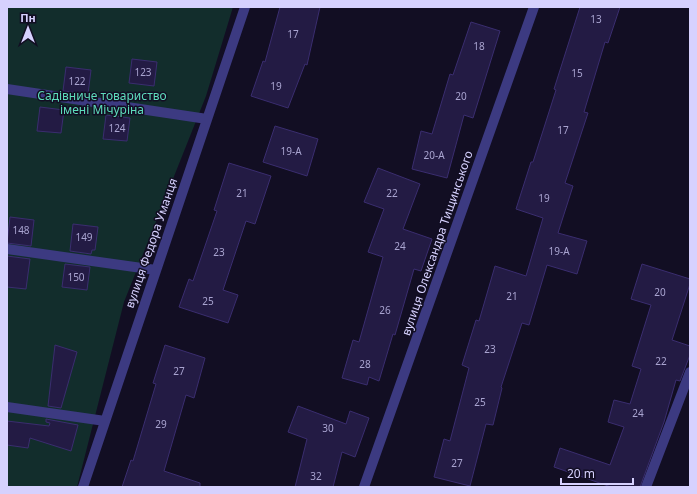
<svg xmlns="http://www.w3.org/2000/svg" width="697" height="494" viewBox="0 0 697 494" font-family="'Noto Sans',sans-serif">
	<rect width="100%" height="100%" fill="#120e23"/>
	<path fill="#122d2c" d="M 7,7 L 233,7 L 206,96 L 124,302 L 77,487 L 7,487 Z"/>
	<path fill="#231b44" stroke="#3a2d6f" d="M 280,7 L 320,7 L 307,65 L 305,64 L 288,108 L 251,96 L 263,61 L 265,62 Z
		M 580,7 L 620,7 L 608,43 L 605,42 L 584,112 L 588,113 L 565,183 L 573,186 L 558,233 L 587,241 L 577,274 L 547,265 L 529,325 L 522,323 L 501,387 L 502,388 L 493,425 L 486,424 L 470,486 L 434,477 L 444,439 L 450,441 L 469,368 L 462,365 L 476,320 L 479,321 L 495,266 L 526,276 L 543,218 L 516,209 L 531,162 L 533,162 L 556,90 L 554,89 Z
		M 471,22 L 500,31 L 473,118 L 464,115 L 447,178 L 412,169 L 421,131 L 432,134 L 450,74 L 453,75 Z
		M 132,59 L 157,62 L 154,86 L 129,83 Z
		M 66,67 L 91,70 L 88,94 L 63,91 Z
		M 40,107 L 64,110 L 61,133 L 37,131 Z
		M 106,115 L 130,118 L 127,141 L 103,139 Z
		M 275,126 L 318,139 L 307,176 L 263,162 Z
		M 229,163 L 271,176 L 255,224 L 246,221 L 223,290 L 238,295 L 228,323 L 179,307 L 189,279 L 193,281 L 217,211 L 214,210 Z
		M 378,168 L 420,184 L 403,229 L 432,239 L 421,271 L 414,269 L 395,335 L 393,334 L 379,381 L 369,377 L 367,385 L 342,378 L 353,340 L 359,342 L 383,257 L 368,252 L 384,209 L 364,202 Z
		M 10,217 L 34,220 L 31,246 L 7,243 Z
		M 73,224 L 98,227 L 95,250 L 92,250 L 91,254 L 70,251 Z
		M 7,256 L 30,259 L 26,289 L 7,287 Z
		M 65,264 L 90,267 L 87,290 L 62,287 Z
		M 642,264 L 690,279 L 690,284 L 672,340 L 690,346 L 690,355 L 680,381 L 676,380 L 664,422 L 640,487 L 611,487 L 554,467 L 560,448 L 610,465 L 624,427 L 608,422 L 614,400 L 630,404 L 641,369 L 632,366 L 651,305 L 631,299 Z
		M 55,345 L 77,352 L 61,408 L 48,406 Z
		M 165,345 L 205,358 L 194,398 L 186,395 L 164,471 L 200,483 L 200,487 L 122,487 L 131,460 L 133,461 L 156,384 L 153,383 Z
		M 298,406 L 346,424 L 350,411 L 369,418 L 355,457 L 342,452 L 333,487 L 295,487 L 307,439 L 288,432 Z
		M 46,419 L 78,425 L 71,451 L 30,438 L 28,448 L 7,445 L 7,421 L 49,426 L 50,423 L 46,422 Z"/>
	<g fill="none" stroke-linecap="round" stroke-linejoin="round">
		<path stroke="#3c3a81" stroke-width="10" d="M 7,89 L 207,119
			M 7,249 L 156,270
			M 7,407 L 105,421
			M 83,487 L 245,7
			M 364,487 L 534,7
			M 646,487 L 690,372"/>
	</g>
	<g text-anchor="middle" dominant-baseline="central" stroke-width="3" stroke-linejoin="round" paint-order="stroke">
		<g font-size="10" fill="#a9a4d0">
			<text x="596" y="19">13</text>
			<text x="293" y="34">17</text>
			<text x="479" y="46">18</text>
			<text x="143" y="72">123</text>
			<text x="577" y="73">15</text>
			<text x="77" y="81">122</text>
			<text x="276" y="86">19</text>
			<text x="461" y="96">20</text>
			<text x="117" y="128">124</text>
			<text x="563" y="130">17</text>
			<text x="291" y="151">19-А</text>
			<text x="434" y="155">20-А</text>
			<text x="242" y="193">21</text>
			<text x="392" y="193">22</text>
			<text x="544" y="198">19</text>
			<text x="21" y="230">148</text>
			<text x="84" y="237">149</text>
			<text x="400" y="246">24</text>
			<text x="559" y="251">19-А</text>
			<text x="219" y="252">23</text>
			<text x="76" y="277">150</text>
			<text x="660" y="292">20</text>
			<text x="512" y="296">21</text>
			<text x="208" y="301">25</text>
			<text x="385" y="310">26</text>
			<text x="490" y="349">23</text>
			<text x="661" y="361">22</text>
			<text x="365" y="364">28</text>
			<text x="179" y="371">27</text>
			<text x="480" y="402">25</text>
			<text x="638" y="413">24</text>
			<text x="161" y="424">29</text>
			<text x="328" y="428">30</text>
			<text x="457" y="463">27</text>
			<text x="316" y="476">32</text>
		</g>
		<g font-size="12" fill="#5eddbc" stroke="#120e23">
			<text x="102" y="95">Садівниче товариство<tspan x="102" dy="14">імені Мічуріна</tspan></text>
		</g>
		<g font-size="12" fill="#d6d1fe" stroke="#120e23">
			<text transform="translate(151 243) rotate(-71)">вулиця Федора Уманця</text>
			<text transform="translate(437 243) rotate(-71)">вулиця Олександра Тищинського</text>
		</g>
	</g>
	<rect width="697" height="494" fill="none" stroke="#d6d1fe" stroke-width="16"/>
	<g transform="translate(28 28)" stroke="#120e23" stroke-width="3" paint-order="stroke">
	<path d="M0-3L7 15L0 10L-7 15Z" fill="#d6d1fe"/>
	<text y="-6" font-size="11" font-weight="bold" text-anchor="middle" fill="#d6d1fe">Пн</text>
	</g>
	<path d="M561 478v6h72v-6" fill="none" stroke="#d6d1fe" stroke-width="2"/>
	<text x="567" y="478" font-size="12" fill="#d6d1fe" stroke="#120e23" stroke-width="3" paint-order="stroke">20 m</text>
</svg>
